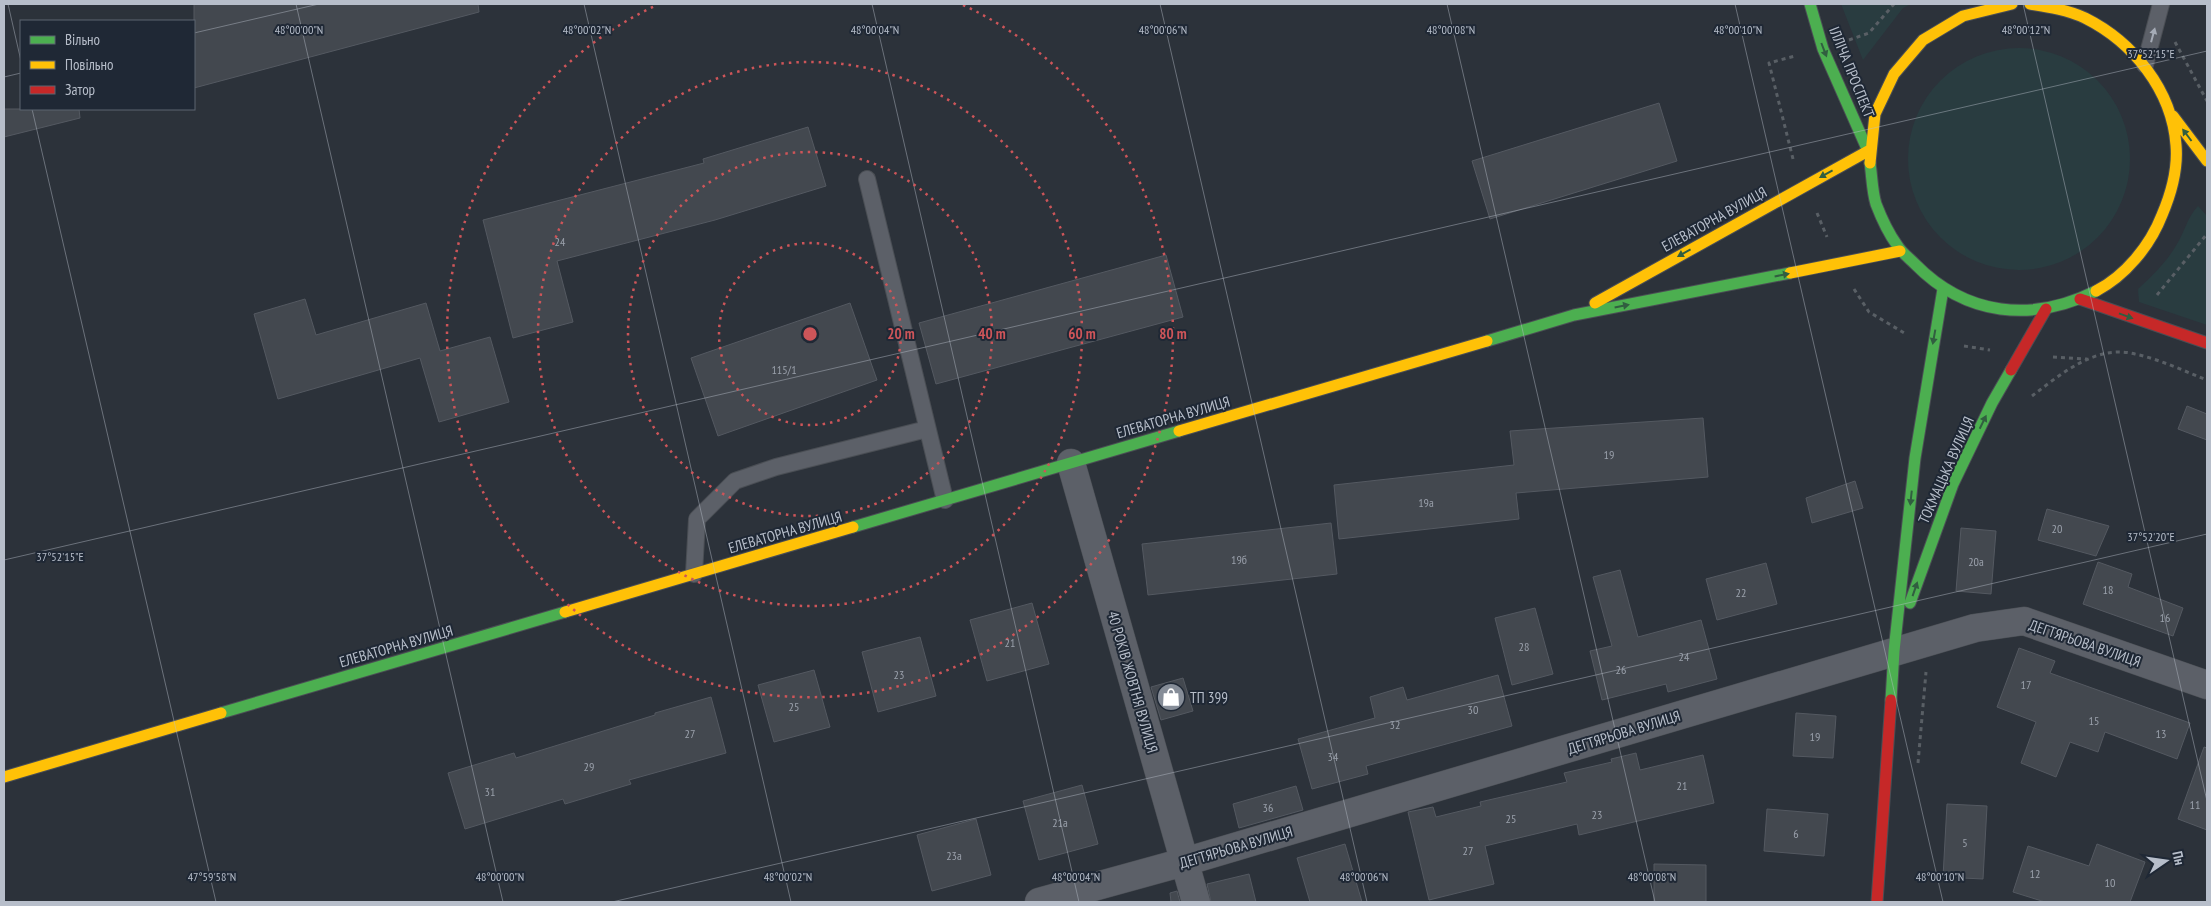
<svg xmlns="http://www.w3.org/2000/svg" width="2211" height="906" viewBox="0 0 2211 906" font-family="'PT Sans Narrow',sans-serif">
	<rect width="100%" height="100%" fill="#2c323a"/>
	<path fill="#293c40" d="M 1841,4 L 1911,4 L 1903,8 L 1863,60 Z
		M1908 159a111 111 0 1 1 222 0a111 111 0 1 1-222 0Z
		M 2198,206 L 2207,216 L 2207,325 L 2139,302 L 2138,289 C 2153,275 2166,263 2177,244 C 2185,231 2187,218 2198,206 Z"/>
	<path fill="#43484f" stroke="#545961" d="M 194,4 L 478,4 L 479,12 L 194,88 Z
		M 1659,103 L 1677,161 L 1490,219 L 1472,161 Z
		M 4,109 L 79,109 L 80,118 L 4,137 Z
		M 808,127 L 826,186 L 715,220 L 557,261 L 573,322 L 513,338 L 483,220 L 704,163 L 703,159 Z
		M 1166,255 L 1183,317 L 936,384 L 919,323 Z
		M 305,299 L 316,335 L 426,303 L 440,351 L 490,337 L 509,402 L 439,422 L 420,358 L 278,399 L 254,314 Z
		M 850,303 L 877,380 L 718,436 L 691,358 Z
		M 2187,406 L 2207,414 L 2207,440 L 2178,429 Z
		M 1703,418 L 1708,477 L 1516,493 L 1519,519 L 1339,539 L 1334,485 L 1514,465 L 1510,431 Z
		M 1855,481 L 1863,508 L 1812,523 L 1806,498 Z
		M 2047,509 L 2109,526 L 2096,556 L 2038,540 Z
		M 1331,523 L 1337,574 L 1148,595 L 1142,544 Z
		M 1961,528 L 1996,531 L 1991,594 L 1956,591 Z
		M 2098,562 L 2132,574 L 2128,587 L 2183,608 L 2173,636 L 2083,604 Z
		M 1766,563 L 1777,604 L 1717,620 L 1706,579 Z
		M 1620,570 L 1638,637 L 1701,620 L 1717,679 L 1668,692 L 1666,684 L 1602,700 L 1590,651 L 1612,646 L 1593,577 Z
		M 1032,603 L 1049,664 L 987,681 L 970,620 Z
		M 1535,608 L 1553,674 L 1512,685 L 1495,618 Z
		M 920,637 L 936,696 L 878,712 L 862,652 Z
		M 2019,648 L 2055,661 L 2050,673 L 2190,723 L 2177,759 L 2105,732 L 2098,752 L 2070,742 L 2056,777 L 2021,763 L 2036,722 L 1997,707 Z
		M 814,670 L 830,727 L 774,742 L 758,685 Z
		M 1498,675 L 1512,726 L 1366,766 L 1368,774 L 1312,789 L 1298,739 L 1375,718 L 1370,697 L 1403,687 L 1407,700 Z
		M 1183,678 L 1193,711 L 1161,720 L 1151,687 Z
		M 711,697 L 726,753 L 629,780 L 631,784 L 565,804 L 563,799 L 465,829 L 448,773 L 514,753 L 516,758 L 655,715 L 655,713 Z
		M 1796,713 L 1836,716 L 1833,758 L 1793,756 Z
		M 2204,747 L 2207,748 L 2207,830 L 2178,819 Z
		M 1636,753 L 1640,770 L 1703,755 L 1714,803 L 1579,835 L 1577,824 L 1485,846 L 1494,884 L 1429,900 L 1408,812 L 1433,807 L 1436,817 L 1481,806 L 1480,802 L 1567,782 L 1564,773 L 1612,762 L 1611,759 Z
		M 1082,785 L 1098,844 L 1039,860 L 1023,801 Z
		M 1296,786 L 1303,810 L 1239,828 L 1233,804 Z
		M 1947,804 L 1987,806 L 1983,879 L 1943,877 Z
		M 1767,809 L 1828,814 L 1824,856 L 1764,851 Z
		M 976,819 L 991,875 L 932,891 L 917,835 Z
		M 1345,844 L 1362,902 L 1310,902 L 1297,858 Z
		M 2097,844 L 2145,862 L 2130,902 L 2045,902 L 2013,892 L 2028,846 L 2089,866 Z
		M 1654,864 L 1706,865 L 1706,902 L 1654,902 Z
		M 1249,874 L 1256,902 L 1211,902 L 1207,884 Z
		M 1177,891 L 1180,902 L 1171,902 L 1170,893 Z"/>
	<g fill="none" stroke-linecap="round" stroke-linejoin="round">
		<defs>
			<path id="lane" d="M 2145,65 L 2161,4
				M 867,179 L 945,500
				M 694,574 L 697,519 L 735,481 L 776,467 L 927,429"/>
			<path id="street" d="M 1071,463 L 1196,902
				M 1039,902 L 1184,862 L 1975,628 L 2024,621 L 2207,685"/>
			<path id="fast" d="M 1810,4 L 1823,49 L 1868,151
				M 1870,163 C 1872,176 1872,191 1876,204 C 1881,217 1889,234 1897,245 C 1901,252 1909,258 1915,264 C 1966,316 2032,323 2096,291
				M 1487,341 L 1574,315 L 1790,273
				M 853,527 L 1179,431
				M 1910,603 L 1953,484 L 1992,403 L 2011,370
				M 1891,700 L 1894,651 L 1915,458 L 1943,289
				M 221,713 L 565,612"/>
			<path id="slow" d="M 2030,4 C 2049,7 2068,10 2085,18 C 2133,42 2172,90 2176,145 C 2178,168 2171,194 2162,215 C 2150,246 2125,276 2096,291
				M 2173,116 L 2207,161
				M 1870,163 L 1875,114 L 1894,74 L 1923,40 L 1963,16 L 2012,4
				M 1790,273 L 1900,251
				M 1595,303 L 1868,151
				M 1179,431 L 1487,341
				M 565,612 L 853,527
				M 4,777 L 221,713"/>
			<path id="jam" d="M 2080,299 L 2207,343
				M 2011,370 L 2046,309
				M 1877,902 L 1891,700"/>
		</defs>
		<use href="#lane" stroke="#4a4e54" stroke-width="18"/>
		<use href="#street" stroke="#4a4e54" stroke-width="29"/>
		<use href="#fast" stroke="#4a4e54" stroke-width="13"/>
		<use href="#slow" stroke="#4a4e54" stroke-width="13"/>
		<use href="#jam" stroke="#4a4e54" stroke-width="13"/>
		<path stroke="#595f65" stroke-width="3" stroke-dasharray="4 4" stroke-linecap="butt" d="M 1849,40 L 1869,33 L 1894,4
			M 2175,42 L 2207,101
			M 1793,159 L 1769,63 L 1795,56
			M 1817,213 L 1827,237
			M 1854,289 L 1869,312 L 1906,334
			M 2157,295 L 2207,234
			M 1964,346 L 1990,350
			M 2053,357 L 2087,359
			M 2032,396 C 2061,374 2096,344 2135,354 C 2159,359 2184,371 2207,380
			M 1918,763 L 1926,672"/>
		<use href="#lane" stroke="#5c6068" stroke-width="16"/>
		<use href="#street" stroke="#5c6068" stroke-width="28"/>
		<use href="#fast" stroke="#4caf50" stroke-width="11"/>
		<use href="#slow" stroke="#ffc107" stroke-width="11"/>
		<use href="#jam" stroke="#c62828" stroke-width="11"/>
	</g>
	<defs><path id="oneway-solid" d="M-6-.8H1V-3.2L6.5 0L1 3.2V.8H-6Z" transform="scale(1.25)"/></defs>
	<use fill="#a5abb6" href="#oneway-solid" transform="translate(2153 35) rotate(-75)"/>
	<g fill="#315e40">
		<use href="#oneway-solid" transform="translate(1824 50) rotate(69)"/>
		<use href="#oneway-solid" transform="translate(2187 135) rotate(-127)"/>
		<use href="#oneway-solid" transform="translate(1826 174) rotate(151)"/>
		<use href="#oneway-solid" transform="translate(1684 253) rotate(151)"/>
		<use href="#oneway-solid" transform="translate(1782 275) rotate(-11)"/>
		<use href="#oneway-solid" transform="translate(1622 306) rotate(-11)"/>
		<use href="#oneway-solid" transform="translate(2126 316) rotate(20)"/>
		<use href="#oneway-solid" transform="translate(1934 337) rotate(100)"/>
		<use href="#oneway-solid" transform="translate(1983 422) rotate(-64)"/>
		<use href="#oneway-solid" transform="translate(1911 498) rotate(96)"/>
		<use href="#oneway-solid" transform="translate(1915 589) rotate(-71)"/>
	</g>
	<path fill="none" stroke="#b7beca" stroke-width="1" stroke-opacity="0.45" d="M 8,4 L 21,61M 296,4 L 503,902M 584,4 L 791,902M 872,4 L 1079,902M 1160,4 L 1367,902M 1447,4 L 1655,902M 1735,4 L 1943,902M 2023,4 L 2207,801M 194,33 L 319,4M 4,77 L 21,73M 32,109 L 216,902M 4,560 L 2207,51M 612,902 L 2207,534"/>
	<g fill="none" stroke="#cd5559" stroke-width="2.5" stroke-dasharray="2.5 5">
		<circle cx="810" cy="334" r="91"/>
		<circle cx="810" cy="334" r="182"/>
		<circle cx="810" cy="334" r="272"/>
		<path d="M963 5A363 363 0 1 1 657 5"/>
	</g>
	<defs>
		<symbol id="shop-disc" viewBox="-11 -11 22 22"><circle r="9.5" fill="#868d98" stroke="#1f2835"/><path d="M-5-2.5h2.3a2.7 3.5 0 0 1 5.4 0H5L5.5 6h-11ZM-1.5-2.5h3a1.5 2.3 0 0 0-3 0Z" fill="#fff"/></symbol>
	</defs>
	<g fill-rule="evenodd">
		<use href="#shop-disc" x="1155" y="681" width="32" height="32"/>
	</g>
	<g text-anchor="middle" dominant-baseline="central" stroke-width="4" stroke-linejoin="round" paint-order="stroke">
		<g font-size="12" fill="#9aa0ab">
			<text x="560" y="241">24</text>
			<text x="784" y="369">115/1</text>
			<text x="1609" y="454">19</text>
			<text x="1426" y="502">19а</text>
			<text x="2057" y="528">20</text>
			<text x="1239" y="559">19б</text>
			<text x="1976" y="561">20а</text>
			<text x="2108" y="589">18</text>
			<text x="1741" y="592">22</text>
			<text x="2165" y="617">16</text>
			<text x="1010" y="642">21</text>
			<text x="1524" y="646">28</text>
			<text x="1684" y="656">24</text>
			<text x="1621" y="669">26</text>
			<text x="899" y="674">23</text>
			<text x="2026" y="684">17</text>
			<text x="794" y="706">25</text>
			<text x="1473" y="709">30</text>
			<text x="2094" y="720">15</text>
			<text x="1395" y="724">32</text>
			<text x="690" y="733">27</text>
			<text x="2161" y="733">13</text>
			<text x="1815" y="736">19</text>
			<text x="1333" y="756">34</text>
			<text x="589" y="766">29</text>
			<text x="1682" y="785">21</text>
			<text x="490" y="791">31</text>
			<text x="2195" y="804">11</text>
			<text x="1268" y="807">36</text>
			<text x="1597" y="814">23</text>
			<text x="1511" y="818">25</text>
			<text x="1060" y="822">21а</text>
			<text x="1796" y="833">6</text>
			<text x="1965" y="842">5</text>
			<text x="1468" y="850">27</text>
			<text x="954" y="855">23а</text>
			<text x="2035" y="873">12</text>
			<text x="2110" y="882">10</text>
		</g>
		<g font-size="15" fill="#b7beca" stroke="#1f2835">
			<text transform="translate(1852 72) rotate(68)">ІЛЛІЧА ПРОСПЕКТ</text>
			<text transform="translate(1714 219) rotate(-29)">ЕЛЕВАТОРНА ВУЛИЦЯ</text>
			<text transform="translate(1173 417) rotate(-16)">ЕЛЕВАТОРНА ВУЛИЦЯ</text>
			<text transform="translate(1946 470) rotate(-66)">ТОКМАЦЬКА ВУЛИЦЯ</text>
			<text transform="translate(785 532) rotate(-16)">ЕЛЕВАТОРНА ВУЛИЦЯ</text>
			<text transform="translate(2085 643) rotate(19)">ДЕГТЯРЬОВА ВУЛИЦЯ</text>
			<text transform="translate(396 646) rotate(-16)">ЕЛЕВАТОРНА ВУЛИЦЯ</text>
			<text transform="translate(1133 682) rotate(74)">40 РОКІВ ЖОВТНЯ ВУЛИЦЯ</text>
			<text transform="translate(1624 732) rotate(-17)">ДЕГТЯРЬОВА ВУЛИЦЯ</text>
			<text transform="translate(1236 847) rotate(-16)">ДЕГТЯРЬОВА ВУЛИЦЯ</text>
		</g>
		<g font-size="15" fill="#b7beca" stroke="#1f2835" text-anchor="start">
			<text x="1190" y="697">ТП 399</text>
		</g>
	</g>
	<g font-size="12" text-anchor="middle" fill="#b7beca" stroke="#1f2835" stroke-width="4" stroke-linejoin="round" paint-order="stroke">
		<text x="299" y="34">48°00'00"N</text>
		<text x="587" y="34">48°00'02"N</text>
		<text x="875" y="34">48°00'04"N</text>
		<text x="1163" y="34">48°00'06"N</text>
		<text x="1451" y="34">48°00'08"N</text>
		<text x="1738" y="34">48°00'10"N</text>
		<text x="2026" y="34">48°00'12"N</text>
		<text x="2151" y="58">37°52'15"E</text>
		<text x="2151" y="541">37°52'20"E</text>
		<text x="60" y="561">37°52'15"E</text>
		<text x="212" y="881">47°59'58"N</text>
		<text x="500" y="881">48°00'00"N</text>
		<text x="788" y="881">48°00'02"N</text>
		<text x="1076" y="881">48°00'04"N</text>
		<text x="1364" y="881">48°00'06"N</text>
		<text x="1652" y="881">48°00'08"N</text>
		<text x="1940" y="881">48°00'10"N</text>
	</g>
	<circle cx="810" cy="334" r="8" fill="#cd5559" stroke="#1f2835" stroke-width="2.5"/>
	<g font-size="15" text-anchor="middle" font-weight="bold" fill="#cd5559" stroke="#1f2835" stroke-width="4" stroke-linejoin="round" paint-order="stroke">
		<text x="901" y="339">20 m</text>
		<text x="992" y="339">40 m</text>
		<text x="1082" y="339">60 m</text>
		<text x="1173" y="339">80 m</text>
	</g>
	<rect width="2211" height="906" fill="none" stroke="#b7beca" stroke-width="10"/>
	<rect x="20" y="20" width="175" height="90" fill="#1f2835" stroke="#5c6471"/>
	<rect x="30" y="36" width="25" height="8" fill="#4caf50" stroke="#5c6471"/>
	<text x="65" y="45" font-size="15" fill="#b7beca">Вільно</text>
	<rect x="30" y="61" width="25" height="8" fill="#ffc107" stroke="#5c6471"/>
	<text x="65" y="70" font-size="15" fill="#b7beca">Повільно</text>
	<rect x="30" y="86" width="25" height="8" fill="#c62828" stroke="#5c6471"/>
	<text x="65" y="95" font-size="15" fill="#b7beca">Затор</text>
	<g transform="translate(2166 861) rotate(77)" stroke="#1f2835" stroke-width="4" paint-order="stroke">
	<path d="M0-4L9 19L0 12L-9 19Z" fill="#b7beca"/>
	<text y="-8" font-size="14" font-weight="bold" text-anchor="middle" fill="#b7beca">Пн</text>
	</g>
</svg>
